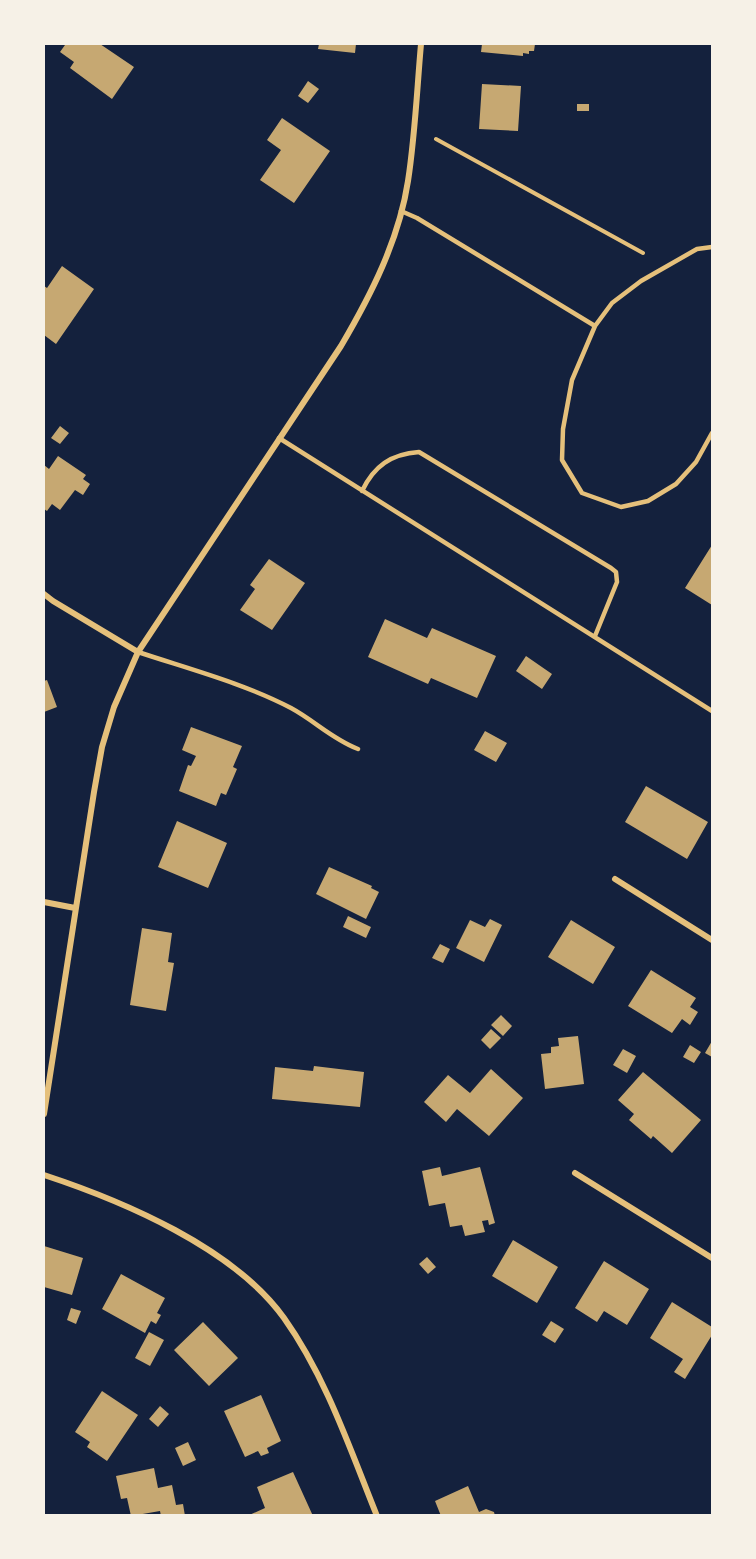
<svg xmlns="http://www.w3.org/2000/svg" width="756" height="1559" viewBox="0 0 756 1559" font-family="'PT Sans Narrow',sans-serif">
	<rect width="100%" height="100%" fill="#14213d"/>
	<path fill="#c6a872" d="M 63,44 L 100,44 L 134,67 L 112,99 L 70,68 L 74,62 L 60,52 L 65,45 Z
		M 319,44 L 356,44 L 355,53 L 318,49 Z
		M 482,44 L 535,44 L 534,51 L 529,51 L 529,54 L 523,53 L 523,56 L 481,52 Z
		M 308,81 L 319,89 L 308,103 L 298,96 Z
		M 482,84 L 521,86 L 518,131 L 479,129 Z
		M 577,104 L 589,104 L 589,111 L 577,111 Z
		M 282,118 L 330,151 L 294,203 L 260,180 L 281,150 L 267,140 Z
		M 62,266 L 94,289 L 56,344 L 44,335 L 44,286 L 47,288 Z
		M 60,426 L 69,433 L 60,444 L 51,438 Z
		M 58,456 L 86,475 L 83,479 L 90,484 L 83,495 L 75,490 L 60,510 L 52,504 L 47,511 L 44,509 L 44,465 L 49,469 Z
		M 712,545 L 712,605 L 685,588 Z
		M 269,559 L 305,583 L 272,630 L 240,610 L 255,589 L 250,585 Z
		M 385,619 L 427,638 L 432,628 L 496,656 L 477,698 L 431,678 L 428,684 L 368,657 Z
		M 526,656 L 552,674 L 542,689 L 516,671 Z
		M 47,680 L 57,707 L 44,712 L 44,681 Z
		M 191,727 L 242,746 L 233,767 L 237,769 L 226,795 L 221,793 L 216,806 L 179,791 L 188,765 L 191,766 L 196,756 L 182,750 Z
		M 485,731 L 507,743 L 496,762 L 474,750 Z
		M 646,786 L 708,822 L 687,859 L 625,822 Z
		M 177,821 L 227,843 L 208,888 L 158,867 Z
		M 329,867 L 372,886 L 371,888 L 379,892 L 366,919 L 316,894 Z
		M 348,916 L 371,927 L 366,938 L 343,927 Z
		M 490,919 L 502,925 L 484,962 L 456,948 L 470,920 L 485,927 Z
		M 571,920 L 615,947 L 593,984 L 548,957 Z
		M 142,928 L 172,933 L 168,962 L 174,963 L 166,1011 L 130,1005 Z
		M 440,944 L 450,949 L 443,963 L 432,958 Z
		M 651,970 L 696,998 L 690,1007 L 698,1012 L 690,1025 L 682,1019 L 672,1033 L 628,1006 Z
		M 501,1015 L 512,1026 L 503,1036 L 491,1025 Z
		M 491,1029 L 501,1038 L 490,1049 L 481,1040 Z
		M 578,1036 L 584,1084 L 545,1089 L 541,1054 L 551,1053 L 551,1047 L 559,1046 L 558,1038 Z
		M 712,1041 L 712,1057 L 705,1053 Z
		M 690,1045 L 701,1052 L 694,1063 L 683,1057 Z
		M 623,1049 L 636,1056 L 627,1073 L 613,1065 Z
		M 314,1066 L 364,1072 L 360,1107 L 272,1099 L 275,1067 L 313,1071 Z
		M 491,1069 L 523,1098 L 489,1136 L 457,1109 L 446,1122 L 424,1102 L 448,1075 L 470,1093 Z
		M 643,1072 L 701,1120 L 672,1153 L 653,1136 L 651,1139 L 629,1120 L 634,1114 L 618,1100 Z
		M 440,1167 L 442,1176 L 480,1167 L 495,1223 L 489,1225 L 488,1220 L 482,1221 L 485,1232 L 465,1236 L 462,1225 L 450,1227 L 445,1203 L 429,1206 L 422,1171 Z
		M 513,1240 L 558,1267 L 537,1303 L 492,1276 Z
		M 44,1246 L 83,1258 L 72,1295 L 44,1287 Z
		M 427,1257 L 436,1267 L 428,1274 L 419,1264 Z
		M 604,1261 L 649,1289 L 627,1325 L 604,1311 L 597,1322 L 575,1308 Z
		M 121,1274 L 165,1298 L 157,1313 L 161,1315 L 156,1324 L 151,1321 L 145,1333 L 102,1309 Z
		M 672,1302 L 712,1327 L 712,1335 L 685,1379 L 674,1372 L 683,1359 L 650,1338 Z
		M 71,1308 L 81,1311 L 76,1324 L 67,1320 Z
		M 551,1321 L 564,1329 L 555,1343 L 542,1335 Z
		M 203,1322 L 238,1358 L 209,1386 L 174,1350 Z
		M 149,1332 L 164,1340 L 150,1366 L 135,1358 Z
		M 102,1391 L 138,1415 L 107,1461 L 87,1447 L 90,1442 L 75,1432 Z
		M 261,1395 L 281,1441 L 267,1448 L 269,1453 L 261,1456 L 258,1451 L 245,1457 L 224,1411 Z
		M 160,1406 L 169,1414 L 158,1427 L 149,1419 Z
		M 188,1442 L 196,1460 L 183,1466 L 175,1448 Z
		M 154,1468 L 158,1488 L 172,1485 L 176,1505 L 183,1504 L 185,1516 L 161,1516 L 160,1511 L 131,1516 L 127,1498 L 121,1499 L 116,1476 Z
		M 293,1472 L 313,1516 L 247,1516 L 265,1508 L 257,1487 Z
		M 468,1486 L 479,1512 L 486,1509 L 494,1512 L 495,1516 L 441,1516 L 435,1501 Z"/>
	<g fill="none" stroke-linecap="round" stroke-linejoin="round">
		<path stroke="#e5c07b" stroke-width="4" d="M 436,139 L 643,253"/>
		<path stroke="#e5c07b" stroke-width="4.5" d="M 401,211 L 417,218 L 595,326
			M 712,247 L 697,249 L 641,281 L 612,303 L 595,326 L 572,380 L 563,429 L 562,460 L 582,493 L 621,507 L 648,501 L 676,484 L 696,462 L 712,433
			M 279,438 L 712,711
			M 362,491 C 374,466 391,454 419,452 L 611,568 L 616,572 L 617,582 L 595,636
			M 138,652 C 189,669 243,683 291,708 C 315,721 332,739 358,749"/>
		<path stroke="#e5c07b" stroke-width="6" d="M 44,594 L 53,601 L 138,652
			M 615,879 L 712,940
			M 44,902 L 75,908
			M 44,1114 L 94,792 L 102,747 L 114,707 L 138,652 L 341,346 C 371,295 399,240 408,181 C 415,136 417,89 421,44
			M 575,1173 L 712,1258
			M 44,1175 C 123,1201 234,1248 284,1318 C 326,1377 350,1449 377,1516"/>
	</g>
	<rect width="756" height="1559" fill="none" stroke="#f6f1e7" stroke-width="90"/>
</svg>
